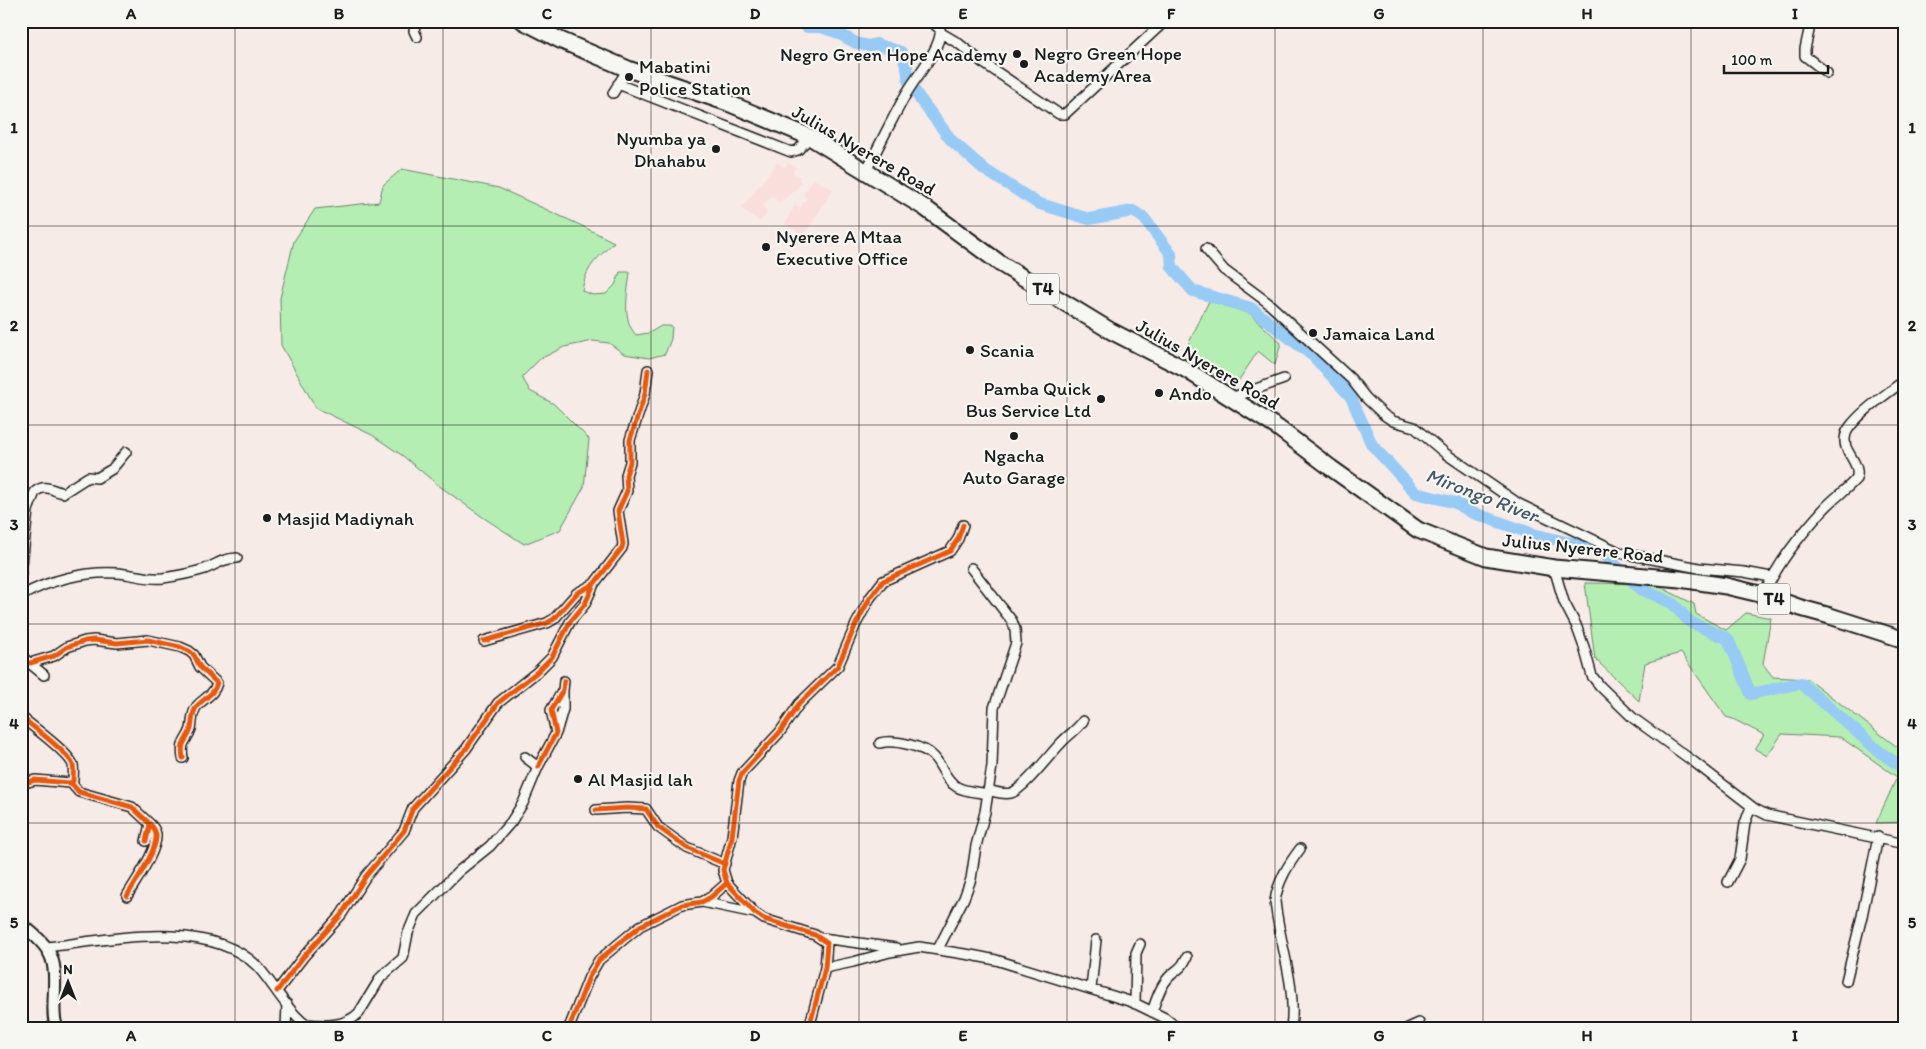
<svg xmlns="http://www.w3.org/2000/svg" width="1926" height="1049" viewBox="0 0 1926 1049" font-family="Itim,sans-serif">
	<rect width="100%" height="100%" fill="#f7ebe8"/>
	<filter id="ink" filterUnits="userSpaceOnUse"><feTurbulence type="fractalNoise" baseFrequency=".02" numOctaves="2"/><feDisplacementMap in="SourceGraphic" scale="10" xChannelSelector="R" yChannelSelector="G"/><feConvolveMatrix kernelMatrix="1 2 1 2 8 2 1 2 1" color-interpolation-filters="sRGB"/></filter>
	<g filter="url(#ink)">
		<path fill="#f9dedc" d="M 777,163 L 785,167 L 788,163 L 796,167 L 793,173 L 800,177 L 799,180 L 802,183 L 779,204 L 773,196 L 762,205 L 767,213 L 760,222 L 741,208 Z
			M 813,179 L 833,189 L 803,237 L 785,223 L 795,205 L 800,208 L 807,198 L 803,195 Z"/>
		<path fill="#b4eeb3" stroke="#688568" d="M 402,169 L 499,188 L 580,225 L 614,242 C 596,260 586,266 582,291 L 593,295 L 606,294 L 615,285 L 620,272 L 630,272 C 628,292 621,319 636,335 L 649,333 L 661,326 L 672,326 L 671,339 L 665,354 L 649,358 L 624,354 L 609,343 L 593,341 L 564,347 L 540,359 L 522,377 L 530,391 L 554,404 L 589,439 L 584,487 L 560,530 L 524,544 L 484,518 L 438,485 L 403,456 L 372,435 L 316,408 L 281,345 L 280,298 L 294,241 L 315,209 L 379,202 L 383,185 Z
			M 1209,301 L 1249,313 L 1281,343 L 1275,365 L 1258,351 L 1235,386 L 1182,357 Z
			M 1585,583 L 1654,584 L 1694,604 L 1696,614 L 1726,630 L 1746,613 L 1771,618 L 1763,664 L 1773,677 L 1808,679 L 1896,746 L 1905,748 L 1905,822 L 1876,823 L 1897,777 L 1840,737 L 1782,734 L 1767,756 L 1755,749 L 1764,735 L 1733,719 L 1726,717 L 1681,653 L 1645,663 L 1639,701 L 1595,659 Z"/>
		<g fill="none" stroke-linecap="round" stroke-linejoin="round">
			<path stroke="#97caf4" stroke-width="12" d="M 799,21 L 807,27 L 821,27 L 836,32 L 856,43 L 869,46 L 876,44 L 901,52 L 907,67 L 909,82 L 920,99 L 952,141 L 985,170 L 1037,203 L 1089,219 L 1133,211 L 1144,218 L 1171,254 L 1172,267 L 1193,291 L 1251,308 L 1313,356 L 1351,397 L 1372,445 L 1416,493 L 1456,503 L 1471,512 L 1533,534 L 1599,550 L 1641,589 L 1672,603 L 1690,622 L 1728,639 L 1751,694 L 1801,683 L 1881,753 L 1905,769"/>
			<defs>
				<path id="street" d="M 416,21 L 414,31 L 417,37
					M 1811,21 L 1805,49 L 1805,56 L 1827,73
					M 941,33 L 958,43 L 982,62 L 1059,114 L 1065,114 L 1165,21
					M 618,84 L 791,152 L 798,150 L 810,137
					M 613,93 L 628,69
					M 866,171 C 879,146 891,121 905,96 C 913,80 943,47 940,29 L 930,21
					M 1206,249 L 1224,270 L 1267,302 L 1351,379 L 1366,398 L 1384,415 L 1393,421 L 1414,427 L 1446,454 L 1519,504 L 1621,553 L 1699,568 L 1744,572 L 1771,577
					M 1231,398 L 1284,379
					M 1554,568 L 1564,602 L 1576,625 L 1584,647 L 1592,676 L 1600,686 L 1633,718 L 1694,762 L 1755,809 L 1767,815 L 1905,844
					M 21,574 L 28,510 L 35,492 C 45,483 53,491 63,493 L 88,477 L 97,478 L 112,469 L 126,452
					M 1764,595 C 1776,565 1802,533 1824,509 C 1834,498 1846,490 1856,479 C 1861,468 1850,457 1846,447 C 1844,441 1845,433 1849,428 C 1861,411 1888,393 1905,380
					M 21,596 C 49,580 85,571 117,573 C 133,574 148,580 163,578 C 177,576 192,573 205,569 C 218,564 221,559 237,558
					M 484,641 L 547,623 L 554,619 L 577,593 L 594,584 L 622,548 L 623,544 L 618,511 L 627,491 L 626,475 L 630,462 L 630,440 L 645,394 L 648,370
					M 21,656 L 44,675
					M 30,663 L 54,656 L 67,647 L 85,641 L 94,640 L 117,643 L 148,640 L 180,647 L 189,651 L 194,655 L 200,667 L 217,683 C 214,695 204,698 197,706 C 191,714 193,720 191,729 C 187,742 180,740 183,758
					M 21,717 C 32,726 69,753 73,765 C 74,770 73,776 73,781 L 70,783 L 35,780 L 21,784
					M 556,733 L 563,709 L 563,690
					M 880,743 C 893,739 924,746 934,757 C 942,766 946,781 957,787 C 966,792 978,792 988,794
					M 538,767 L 556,733 L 551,710 L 563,690 L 564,681
					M 71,783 L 79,792 L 132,807 L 150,824 L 146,841
					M 988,790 C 995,792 1004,795 1011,793 C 1024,789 1050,754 1061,743 C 1068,735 1077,730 1083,721
					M 596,810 L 627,808 L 646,809 L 658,827 L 687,848 L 725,864
					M 1728,882 L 1740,859 L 1745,823 L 1751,807
					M 127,896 C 135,882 158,850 156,834 C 155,830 153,827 150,824
					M 702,902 L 755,913
					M 822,938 L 896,948
					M 47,947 C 108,940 208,918 257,966 C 271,980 292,1019 309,1026
					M 938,949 L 964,898 L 971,879 L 976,846 L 985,812 L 992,766 L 994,708 L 1016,643 L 1015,629 L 1012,621 L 971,568
					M 825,968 L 853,962 L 890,952 L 919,947 L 971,955 L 996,960 L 1132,1002 L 1165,1018 L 1178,1028
					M 1846,981 L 1862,916 L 1878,837
					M 1091,989 L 1096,940
					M 277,991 L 304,956 L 341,915 L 366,876 L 404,831 L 413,808 L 466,749 L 498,703 L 537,672 L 552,657 L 570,622 L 585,604 L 594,584
					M 1135,1004 L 1136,953 L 1140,944
					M 1152,1012 C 1156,1000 1161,984 1171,975 C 1180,967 1181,969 1187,957
					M 306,1024 C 324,1026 345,1027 359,1013 L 381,977 L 403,958 L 408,933 L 416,914 L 459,871 L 490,846 L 511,822 L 523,803 L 538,767 L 525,757
					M 286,1028 L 287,1004
					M 569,1028 L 589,977 L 599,960 L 640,926 L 682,905 L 702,902 L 711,897 L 727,883
					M 809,1028 L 825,968 L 827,943 L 815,935 L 764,919 L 755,913 L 727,883 L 723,870 L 732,837 L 739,781 L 742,773 L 780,732 L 799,704 L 838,666 L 856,624 L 870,598 L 883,581 L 950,551 L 958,539 L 963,525
					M 1291,1028 C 1297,985 1279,943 1275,901 C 1278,881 1288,865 1300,849
					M 1408,1028 L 1419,1023"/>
				<path id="secondary" d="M 21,924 C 55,951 56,958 54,1001 C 54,1011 53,1019 57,1028"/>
				<path id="highway" d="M 523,21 L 560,40 L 628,69 L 728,103 L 810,137 L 925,208 L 1001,264 L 1111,331 L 1185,369 L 1278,428 L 1331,468 L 1418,530 L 1486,557 L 1554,568 L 1680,579 L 1726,586 L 1764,595 L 1801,608 L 1830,616 L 1905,640"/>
			</defs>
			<use href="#street" stroke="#1c1c1c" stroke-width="12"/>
			<use href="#secondary" stroke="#1c1c1c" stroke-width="15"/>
			<use href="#highway" stroke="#1c1c1c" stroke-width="19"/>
			<use href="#street" stroke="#f6f6f2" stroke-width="9"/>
			<use href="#secondary" stroke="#f6f6f2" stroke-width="11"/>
			<use href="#highway" stroke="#f6f6f2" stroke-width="15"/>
			<defs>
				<path id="cycleway" d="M 484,641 L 547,623 L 554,619 L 577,593 L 594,584 L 622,548 L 623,544 L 618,511 L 627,491 L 626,475 L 630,462 L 630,440 L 645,394 L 648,370
					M 30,663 L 54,656 L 67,647 L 85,641 L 94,640 L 117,643 L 148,640 L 180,647 L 189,651 L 194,655 L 200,667 L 217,683 C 214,695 204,698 197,706 C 191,714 193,720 191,729 C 187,742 180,740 183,758
					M 21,717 C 32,726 69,753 73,765 C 74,770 73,776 73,781 L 70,783 L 35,780 L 21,784
					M 538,767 L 556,733 L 551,710 L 563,690 L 564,681
					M 71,783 L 79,792 L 132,807 L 150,824 L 146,841
					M 596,810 L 627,808 L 646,809 L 658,827 L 687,848 L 725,864
					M 127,896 C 135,882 158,850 156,834 C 155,830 153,827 150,824
					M 277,991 L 304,956 L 341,915 L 366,876 L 404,831 L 413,808 L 466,749 L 498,703 L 537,672 L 552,657 L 570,622 L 585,604 L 594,584
					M 569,1028 L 589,977 L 599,960 L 640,926 L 682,905 L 702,902 L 711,897 L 727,883
					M 809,1028 L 825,968 L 827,943 L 815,935 L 764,919 L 755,913 L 727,883 L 723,870 L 732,837 L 739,781 L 742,773 L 780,732 L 799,704 L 838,666 L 856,624 L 870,598 L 883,581 L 950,551 L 958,539 L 963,525"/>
			</defs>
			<use href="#cycleway" stroke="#f6f6f2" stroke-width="8"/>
			<use href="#cycleway" stroke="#e8590c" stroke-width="5"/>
		</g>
	</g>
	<path fill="none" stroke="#1c1c1c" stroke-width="1" stroke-opacity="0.55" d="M 235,21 L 235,1028M 443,21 L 443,1028M 651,21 L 651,1028M 859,21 L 859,1028M 1067,21 L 1067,1028M 1275,21 L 1275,1028M 1483,21 L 1483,1028M 1691,21 L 1691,1028M 21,226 L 1905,226M 21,425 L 1905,425M 21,624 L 1905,624M 21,823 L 1905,823"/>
	<g fill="#1c1c1c" stroke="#f6f6f2" stroke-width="2">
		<circle cx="1017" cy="54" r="5"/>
		<circle cx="1024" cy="64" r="5"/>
		<circle cx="629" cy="77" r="5"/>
		<circle cx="716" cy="149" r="5"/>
		<circle cx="766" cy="247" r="5"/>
		<circle cx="1313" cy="333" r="5"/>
		<circle cx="970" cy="350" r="5"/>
		<circle cx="1159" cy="393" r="5"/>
		<circle cx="1101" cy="399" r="5"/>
		<circle cx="1014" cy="436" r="5"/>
		<circle cx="267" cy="518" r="5"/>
		<circle cx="578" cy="779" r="5"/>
	</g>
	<g text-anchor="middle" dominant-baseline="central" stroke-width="4.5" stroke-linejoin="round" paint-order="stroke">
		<g fill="#f6f6f2" stroke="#5d5d5c" stroke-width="1">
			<rect x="1027" y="273.5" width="32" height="31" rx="4"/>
			<rect x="1758" y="583.5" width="32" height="31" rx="4"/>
		</g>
		<g font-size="18" font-weight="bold" fill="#1c1c1c">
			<text x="1043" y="289">T4</text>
			<text x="1774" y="599">T4</text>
		</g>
		<g font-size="19" fill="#1c1c1c" stroke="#f6f6f2" text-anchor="start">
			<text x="1034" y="53">Negro Green Hope<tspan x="1034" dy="22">Academy Area</tspan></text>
			<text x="1007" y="54" text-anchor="end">Negro Green Hope Academy</text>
			<text x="639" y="66">Mabatini<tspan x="639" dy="22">Police Station</tspan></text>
			<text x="706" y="138" text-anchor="end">Nyumba ya<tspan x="706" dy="22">Dhahabu</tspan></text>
			<text x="776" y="236">Nyerere A Mtaa<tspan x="776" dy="22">Executive Office</tspan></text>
			<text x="1323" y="333">Jamaica Land</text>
			<text x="980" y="350">Scania</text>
			<text x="1091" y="388" text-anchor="end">Pamba Quick<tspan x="1091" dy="22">Bus Service Ltd</tspan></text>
			<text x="1169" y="393">Ando</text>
			<text x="1014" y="455" text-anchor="middle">Ngacha<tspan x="1014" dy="22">Auto Garage</tspan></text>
			<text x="277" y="518">Masjid Madiynah</text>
			<text x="588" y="779">Al Masjid lah</text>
		</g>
		<g font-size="19" fill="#1c1c1c" stroke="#f6f6f2">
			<text transform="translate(864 150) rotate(30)">Julius Nyerere Road</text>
			<text transform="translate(1208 364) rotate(30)">Julius Nyerere Road</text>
			<text transform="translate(1583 548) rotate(6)">Julius Nyerere Road</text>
		</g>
		<g font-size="20" font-style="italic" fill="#475968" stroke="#f6f6f2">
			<text transform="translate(1482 495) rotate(21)">Mirongo River</text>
		</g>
	</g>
	<rect width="1926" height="1049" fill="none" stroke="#f6f6f2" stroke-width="55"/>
	<g transform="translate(68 982)" stroke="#f6f6f2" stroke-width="4" paint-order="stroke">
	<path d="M0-4L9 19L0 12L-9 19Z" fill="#1c1c1c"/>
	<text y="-8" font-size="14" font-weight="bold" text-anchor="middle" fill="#1c1c1c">N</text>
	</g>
	<path d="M1724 65v8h104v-8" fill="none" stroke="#1c1c1c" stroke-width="2.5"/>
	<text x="1731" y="65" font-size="15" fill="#1c1c1c" stroke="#f6f6f2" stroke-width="4" paint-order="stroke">100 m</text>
	<rect x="28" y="28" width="1870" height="994" fill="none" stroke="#1c1c1c" stroke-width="2"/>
	<g font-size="16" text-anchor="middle" font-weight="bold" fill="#1c1c1c">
		<text x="131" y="19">A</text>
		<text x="339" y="19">B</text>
		<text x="547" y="19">C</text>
		<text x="755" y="19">D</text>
		<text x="963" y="19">E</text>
		<text x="1171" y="19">F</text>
		<text x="1379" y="19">G</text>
		<text x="1587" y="19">H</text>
		<text x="1795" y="19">I</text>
		<text x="14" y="133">1</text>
		<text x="1912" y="133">1</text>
		<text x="14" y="331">2</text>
		<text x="1912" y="331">2</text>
		<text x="14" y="530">3</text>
		<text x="1912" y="530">3</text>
		<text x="14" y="729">4</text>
		<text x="1912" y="729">4</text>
		<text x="14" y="928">5</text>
		<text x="1912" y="928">5</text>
		<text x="131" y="1041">A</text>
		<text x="339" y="1041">B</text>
		<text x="547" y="1041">C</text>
		<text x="755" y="1041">D</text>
		<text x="963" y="1041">E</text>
		<text x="1171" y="1041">F</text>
		<text x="1379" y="1041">G</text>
		<text x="1587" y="1041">H</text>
		<text x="1795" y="1041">I</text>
	</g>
</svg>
